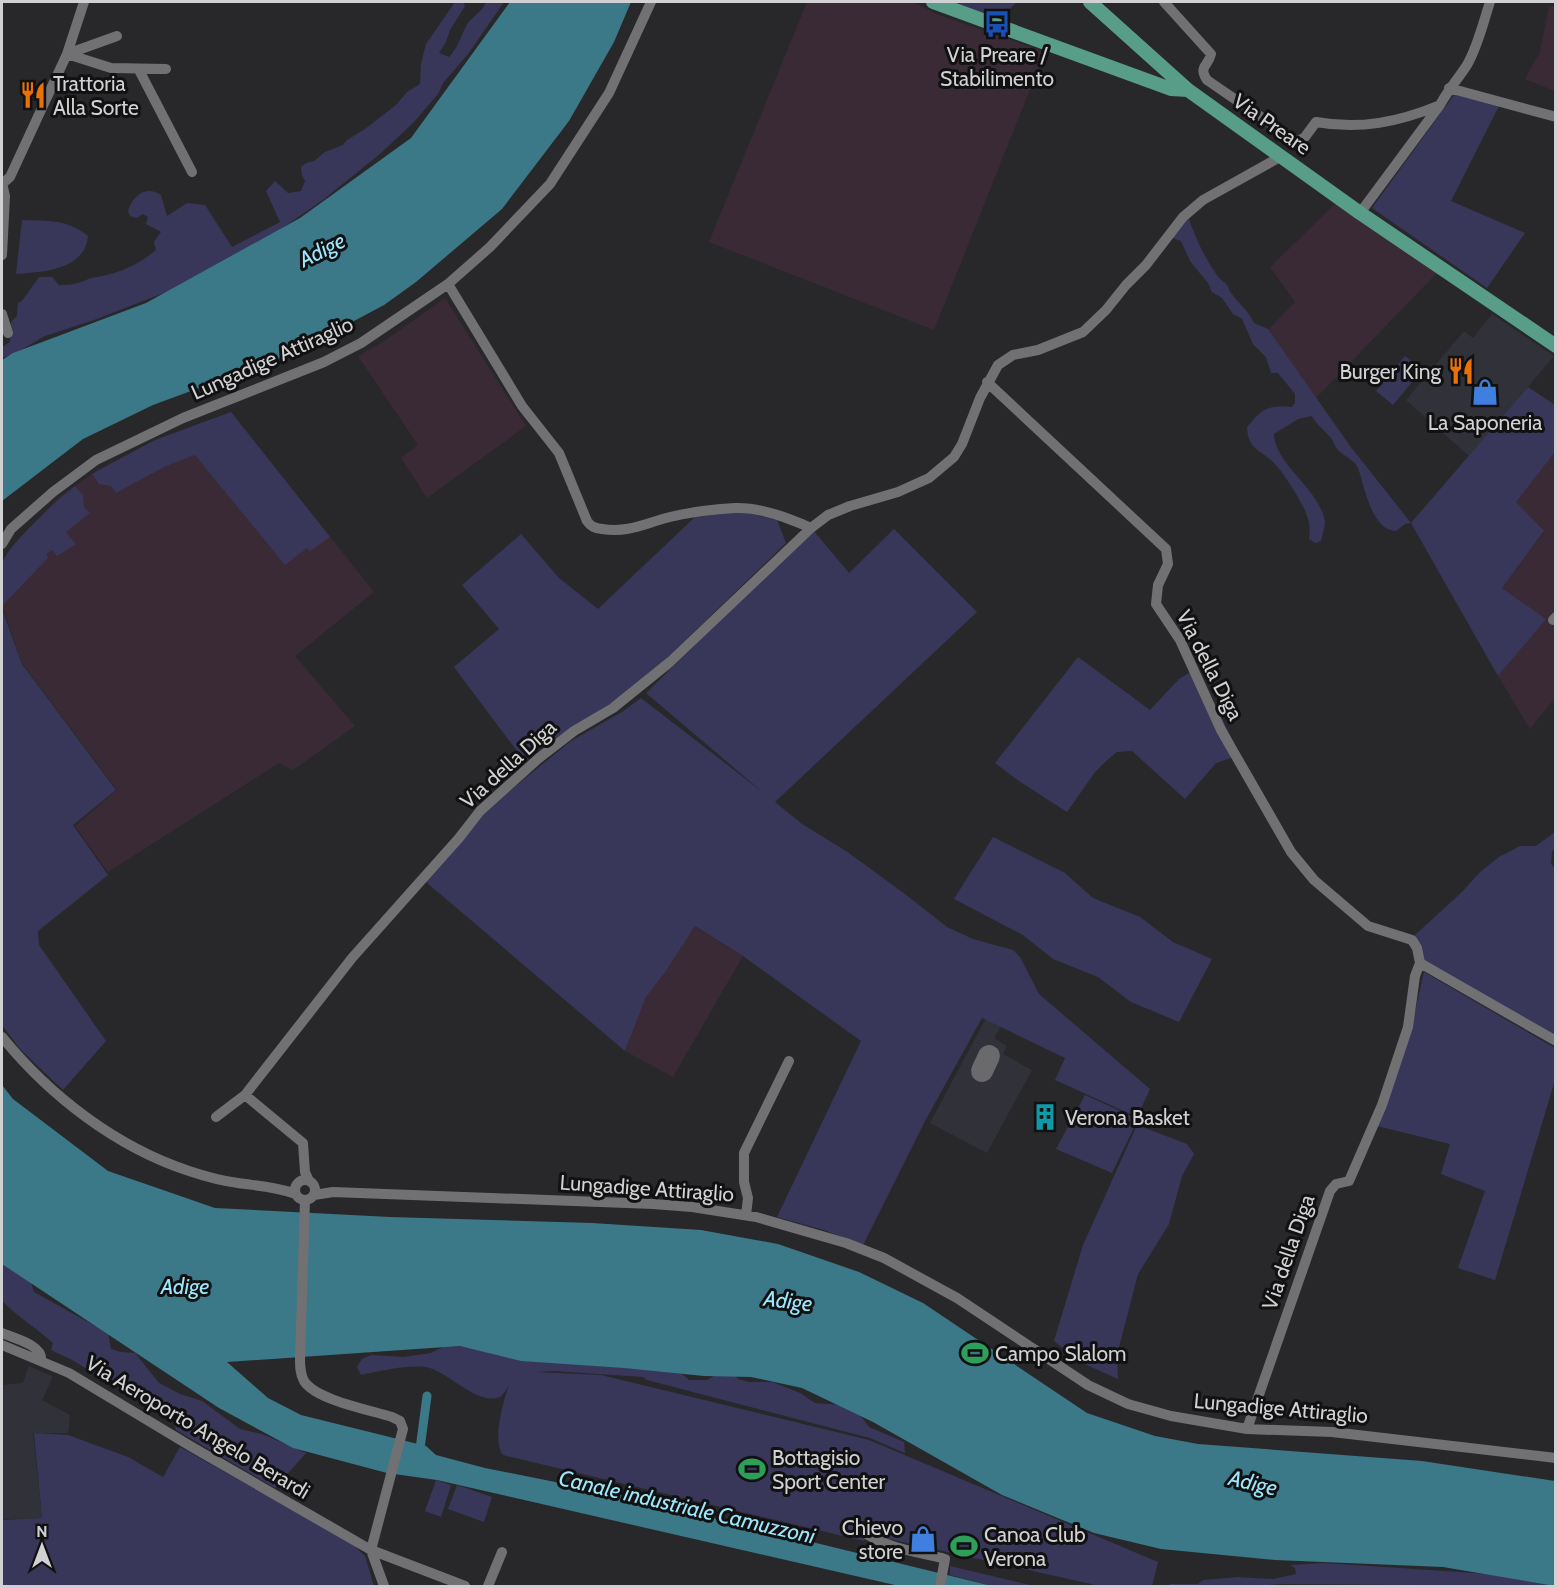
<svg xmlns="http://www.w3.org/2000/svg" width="1557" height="1588" viewBox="0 0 1557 1588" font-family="Cabin,sans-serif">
	<rect width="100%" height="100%" fill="#28282b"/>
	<path fill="#313139" d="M 1492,314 L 1554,356 L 1469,456 L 1406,400 L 1464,331 L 1473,338 Z
		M 986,1018 L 1001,1026 L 994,1038 L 1007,1046 L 1003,1054 L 1032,1070 L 987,1153 L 930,1123 Z
		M 29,1366 L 53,1377 L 42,1400 L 70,1415 L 68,1433 L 33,1433 L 42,1518 L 2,1519 L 2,1385 L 23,1383 Z"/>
	<path fill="#3a2a35" d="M 807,2 L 913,2 L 939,15 L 1045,52 L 934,330 L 709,242 Z
		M 1549,6 L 1555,7 L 1555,91 L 1525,79 L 1540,52 Z
		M 1336,203 L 1438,272 L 1316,398 L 1268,330 L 1295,302 L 1270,267 Z
		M 445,298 L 526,426 L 427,498 L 401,458 L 418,445 L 358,356 L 386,340 Z
		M 231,412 L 374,592 L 295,656 L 355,726 L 293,770 L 279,763 L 108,872 L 75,826 L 117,790 L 22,663 L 2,606 L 2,562 L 20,539 L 58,498 L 96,471 L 155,440 Z
		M 1555,452 L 1555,698 L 1530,729 L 1498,676 L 1545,619 L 1502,588 L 1544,532 L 1515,502 Z
		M 694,926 L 743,956 L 673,1077 L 625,1051 L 646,997 L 664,974 Z"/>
	<path fill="#38375a" d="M 455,2 L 463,2 L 465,6 L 450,30 L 446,42 L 439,53 L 449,57 C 459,47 461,34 468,23 C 474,15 482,12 486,2 L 504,2 L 468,54 L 443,83 L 438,94 L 413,123 L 381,153 L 324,199 L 278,231 L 174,289 L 94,320 L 45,336 L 14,354 L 2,358 L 2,347 L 10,342 L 11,322 L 17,316 L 18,303 L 22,301 L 39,277 L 52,277 L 59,285 C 66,285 72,285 78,283 C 83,282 87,279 92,278 C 116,274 136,267 156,250 L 154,242 L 161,232 L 146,224 L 148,217 L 143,214 L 136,218 L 130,216 L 128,211 C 133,195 146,185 161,195 L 167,216 L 187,203 L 205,205 L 232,247 L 280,222 L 266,191 L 275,181 L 288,193 L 301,191 L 305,181 L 302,175 L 301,167 L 306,163 L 314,161 L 325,152 L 343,145 L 347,140 L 365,129 L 396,105 L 407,92 L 420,84 L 421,64 L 426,44 Z
		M 945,2 L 1017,2 L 997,21 Z
		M 1459,88 L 1502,100 L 1451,201 L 1525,233 L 1487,288 L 1372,208 Z
		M 1188,216 C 1195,238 1206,261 1220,279 C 1222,281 1225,282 1227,285 C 1229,288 1229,291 1231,293 C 1239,304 1249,311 1254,323 L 1268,329 L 1350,446 L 1411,523 L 1528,387 L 1555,405 L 1555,452 L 1516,502 L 1544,531 L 1502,588 L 1546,619 L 1498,676 L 1411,523 L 1405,524 L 1396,531 C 1371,530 1365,487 1358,468 C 1354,459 1343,456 1337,449 C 1334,445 1333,440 1330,437 C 1324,429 1315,424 1312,416 L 1298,419 L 1274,434 C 1275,465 1320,489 1325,522 C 1325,528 1322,535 1321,541 L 1315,543 L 1309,539 C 1310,531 1310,523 1307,516 C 1303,503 1283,472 1274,463 C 1260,449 1248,450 1247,427 C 1263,408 1267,405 1292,407 L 1295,403 L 1295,394 L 1278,373 L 1271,373 L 1266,357 L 1253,344 L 1242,319 L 1233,314 L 1222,298 L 1212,292 L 1208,283 L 1190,261 L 1181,241 L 1170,237 Z
		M 22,220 C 48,221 67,219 88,236 C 85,270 43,272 16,274 Z
		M 1405,356 L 1422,370 L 1393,405 L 1376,391 Z
		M 231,412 L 330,537 L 310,551 L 307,548 L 285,565 L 195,455 L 166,466 L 116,493 L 111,486 L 99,484 L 92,474 L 155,440 Z
		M 75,486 L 83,495 L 84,507 L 90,513 L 66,532 L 76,544 L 57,556 L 52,550 L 46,554 L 48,558 L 2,606 C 1,594 0,576 2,564 C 5,548 60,497 75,486 Z
		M 734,510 L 777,520 L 786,543 L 638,686 L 523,759 L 454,667 L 499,629 L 462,585 L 521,534 L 559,578 L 598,609 L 695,517 Z
		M 894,529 L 977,612 L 775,802 L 802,824 L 846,851 L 905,894 L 947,927 L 973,939 L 1013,950 L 1020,957 L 1039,994 L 1150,1089 L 1137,1117 L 1055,1080 L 1065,1058 L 982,1018 L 925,1121 L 863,1245 L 824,1230 L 777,1217 L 861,1041 L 743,956 L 695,926 L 664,974 L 646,997 L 625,1051 L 426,882 L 484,813 L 496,802 L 571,741 L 622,712 L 641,698 L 765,794 L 646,693 L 813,530 L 849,573 Z
		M 2,609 L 22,664 L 116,790 L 73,825 L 108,875 L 38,931 L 39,945 L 106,1041 L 63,1090 L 20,1049 L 2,1025 Z
		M 1078,657 L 1150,710 L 1179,679 L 1197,668 L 1240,755 L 1216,763 L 1185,799 L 1132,751 L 1117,752 L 1107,760 L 1095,772 L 1067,812 L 1019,781 L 995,763 Z
		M 1555,832 L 1555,849 L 1552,851 L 1551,863 L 1556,871 L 1555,1039 L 1420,960 L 1415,935 L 1462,892 L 1480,872 L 1499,857 L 1520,846 L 1536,846 Z
		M 993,837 L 1065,873 L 1093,898 L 1140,917 L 1173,942 L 1212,959 L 1179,1022 L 1131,1002 L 1098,977 L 1053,959 L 1023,935 L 954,899 Z
		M 1424,972 L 1555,1048 L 1555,1080 L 1495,1280 L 1458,1268 L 1485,1191 L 1441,1174 L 1450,1144 L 1373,1125 L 1410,1034 Z
		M 1085,1095 L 1138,1119 L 1112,1173 L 1056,1149 Z
		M 1137,1125 L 1187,1144 L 1194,1154 L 1182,1176 L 1169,1224 L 1138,1274 L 1117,1355 L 1118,1379 L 1080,1362 L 1054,1341 L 1083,1245 Z
		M 2,1257 L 29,1277 L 34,1292 L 108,1333 L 111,1349 L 121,1352 L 135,1353 L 159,1383 L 180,1394 L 202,1401 L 240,1429 L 262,1434 L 306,1453 L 275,1488 L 176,1430 L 173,1420 L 72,1360 L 51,1350 L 53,1343 C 36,1328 18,1317 2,1301 Z
		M 445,1346 C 474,1347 494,1345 520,1361 L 526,1359 L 669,1363 L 689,1380 L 707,1380 L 719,1373 L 734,1374 L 738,1379 L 749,1382 L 772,1382 L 800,1393 L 815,1403 L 842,1405 L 860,1415 L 869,1427 L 904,1442 L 905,1453 L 870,1438 L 647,1380 L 643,1377 L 555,1371 L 534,1372 L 601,1375 L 869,1440 L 1158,1562 L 1152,1586 L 1100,1586 L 867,1534 L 864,1541 L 503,1455 C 492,1441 503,1402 509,1385 C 507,1388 504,1394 501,1396 C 480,1409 446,1369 425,1367 C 405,1365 380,1371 361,1375 L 357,1367 L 362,1359 L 371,1355 L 403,1357 L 431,1353 Z
		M 34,1433 L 68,1435 L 128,1457 L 163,1477 L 180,1447 L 350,1542 L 365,1556 L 374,1586 L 2,1586 L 2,1520 L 42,1518 Z
		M 436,1480 L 451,1485 L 441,1517 L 425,1511 Z
		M 457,1485 L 492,1497 L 484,1522 L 448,1509 Z
		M 1325,1563 L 1489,1574 L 1556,1586 L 1282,1584 L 1251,1586 L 1172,1586 L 1169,1584 L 1198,1584 L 1203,1580 L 1238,1577 L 1273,1579 L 1296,1574 L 1295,1568 L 1290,1565 Z
		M 950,1566 L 1034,1586 L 992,1586 L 950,1575 Z"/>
	<path fill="#3b7888" d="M 510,2 L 631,2 L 614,42 L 569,121 L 502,209 L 416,282 L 384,305 L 294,353 L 153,405 L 83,439 L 2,501 L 2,360 L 13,353 L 146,303 L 300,218 L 411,138 Z
		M 2,1085 L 13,1099 L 108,1171 L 215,1208 L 390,1217 L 592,1223 L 701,1230 L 778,1244 L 859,1272 L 923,1303 L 1087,1413 L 1155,1436 L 1198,1444 L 1422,1461 L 1555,1481 L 1555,1586 L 1443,1567 L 1275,1560 L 1161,1549 L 1094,1533 L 1002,1495 L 873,1422 L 802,1388 L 751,1377 L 704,1376 L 624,1368 L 521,1361 L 460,1346 L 227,1362 L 268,1398 L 301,1415 L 426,1446 L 436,1455 L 485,1468 L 615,1494 L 992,1586 L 899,1586 L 437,1480 L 387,1473 L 293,1448 L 219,1408 L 2,1264 Z"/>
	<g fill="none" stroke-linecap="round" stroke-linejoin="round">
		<path stroke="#3b7888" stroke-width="9" d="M 419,1456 L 427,1396"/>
		<path stroke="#6a6a6c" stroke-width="22" d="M 982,1071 L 989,1056"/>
		<path stroke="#717174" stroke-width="10" d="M 1164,2 L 1211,54 C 1208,67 1198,66 1207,80 L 1293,139 L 1298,141 L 1305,137 L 1316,122 C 1360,130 1399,122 1440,105
			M 67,54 L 111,68 L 166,69
			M 67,54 L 117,36
			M 139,70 L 192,172
			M 1449,88 L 1556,117
			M 2,184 L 10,177 L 67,54 L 84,2
			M 1360,213 L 1440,105 C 1448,90 1458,79 1467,65 C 1478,46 1483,23 1490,2
			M 2,255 L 5,196 L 2,183
			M 448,284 L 522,406 L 559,453 L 587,521 C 591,527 595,528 602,529 C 630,533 645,523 670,517 C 691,512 714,509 735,508 C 760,507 789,518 811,528
			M 2,314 L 8,333
			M 987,382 L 1166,549 L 1168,564 L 1158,585 L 1156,604 L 1180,640 L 1221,730 L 1291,852 L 1314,880 L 1368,926 L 1412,940 L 1417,948 L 1420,963 L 1556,1041
			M 2,544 L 11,529 L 53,492 L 96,460 L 183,418 L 324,362 L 361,343 L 448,284 L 490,247 L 550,184 L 609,93 L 651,2
			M 1553,620 L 1556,617
			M 2,1037 C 50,1096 116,1147 189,1171 C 204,1176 222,1181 238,1183 C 258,1186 277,1187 296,1194
			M 216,1117 L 245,1095
			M295 1190a10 10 0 1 1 20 0a10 10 0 1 1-20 0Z
			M 309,1181 L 305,1172 L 303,1143 L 245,1095 L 352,958 L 459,838 L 480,811 L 539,758 L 574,731 L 613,708 L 670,662 L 811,528 L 828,515 L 850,506 L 898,492 L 929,478 L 954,457 L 962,444 L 980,398 L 998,365 L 1013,355 L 1038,350 L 1083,332 L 1106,310 L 1126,285 L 1146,265 L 1183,217 L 1203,200 L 1280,157
			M 314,1195 L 333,1192 L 653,1204 L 692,1207 L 756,1217 L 846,1243 L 884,1258 L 957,1298 L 1088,1385 L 1128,1404 L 1171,1416 L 1247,1429 L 1332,1432 L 1556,1458
			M 305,1200 L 300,1358 C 300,1366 300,1374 304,1381 C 316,1400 370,1410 392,1417 L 400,1421 L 403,1429 L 371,1550
			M 746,1215 L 748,1198 L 744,1182 L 744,1153 L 789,1061
			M 2,1333 C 13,1338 44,1345 41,1361
			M 2,1345 L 69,1373 L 192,1447 L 371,1550 L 465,1586
			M 1247,1429 L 1330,1191 L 1336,1184 L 1349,1181 L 1382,1105 L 1408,1027 L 1415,976 L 1420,963
			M 868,1535 C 891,1549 919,1552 945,1559 L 940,1586
			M 371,1550 L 384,1586
			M 488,1586 L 502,1552"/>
		<path stroke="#589d87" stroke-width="14" d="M 933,2 L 1171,89 L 1188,90
			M 1090,2 L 1188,90 L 1360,213 L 1556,346"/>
	</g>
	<defs>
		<symbol id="bus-bare" viewBox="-9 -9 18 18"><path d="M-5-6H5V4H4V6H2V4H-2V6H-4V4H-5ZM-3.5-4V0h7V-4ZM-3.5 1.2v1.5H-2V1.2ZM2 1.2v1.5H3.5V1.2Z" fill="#1a4fb4" stroke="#111112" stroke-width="2.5" paint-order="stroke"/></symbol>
		<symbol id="restaurant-bare" viewBox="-9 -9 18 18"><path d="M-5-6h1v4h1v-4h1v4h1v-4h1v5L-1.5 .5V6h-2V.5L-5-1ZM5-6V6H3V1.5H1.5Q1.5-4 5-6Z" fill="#e8710a" stroke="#111112" stroke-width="2.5" paint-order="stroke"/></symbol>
		<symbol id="shop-bare" viewBox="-9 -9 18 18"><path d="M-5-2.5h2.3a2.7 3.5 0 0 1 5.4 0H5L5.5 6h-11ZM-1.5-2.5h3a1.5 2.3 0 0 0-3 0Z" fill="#3f7fe0" stroke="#111112" stroke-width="2.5" paint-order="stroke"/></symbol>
		<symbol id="building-bare" viewBox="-9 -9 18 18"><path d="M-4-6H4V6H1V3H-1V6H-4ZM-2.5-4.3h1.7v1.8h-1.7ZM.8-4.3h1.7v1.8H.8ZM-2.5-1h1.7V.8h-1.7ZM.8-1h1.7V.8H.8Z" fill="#0f9aa8" stroke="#111112" stroke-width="2.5" paint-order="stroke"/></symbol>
		<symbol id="stadium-bare" viewBox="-9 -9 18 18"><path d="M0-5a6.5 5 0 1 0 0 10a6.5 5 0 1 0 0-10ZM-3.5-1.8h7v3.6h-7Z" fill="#2e9e5b" stroke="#111112" stroke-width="2.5" paint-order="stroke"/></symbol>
	</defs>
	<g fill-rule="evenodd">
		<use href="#bus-bare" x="978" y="5" width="38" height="38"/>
		<use href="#restaurant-bare" x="14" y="76" width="38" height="38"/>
		<use href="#restaurant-bare" x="1442" y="352" width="38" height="38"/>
		<use href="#shop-bare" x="1466" y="373" width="38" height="38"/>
		<use href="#building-bare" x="1026" y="1098" width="38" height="38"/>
		<use href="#stadium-bare" x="956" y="1334" width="38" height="38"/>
		<use href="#stadium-bare" x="733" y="1450" width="38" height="38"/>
		<use href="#shop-bare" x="904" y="1520" width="38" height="38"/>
		<use href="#stadium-bare" x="945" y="1527" width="38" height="38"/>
	</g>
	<g text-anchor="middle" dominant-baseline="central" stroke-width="6" stroke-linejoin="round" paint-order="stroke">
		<g font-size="21" fill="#d1d1d3" stroke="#111112" text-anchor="start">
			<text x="997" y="54" text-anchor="middle">Via Preare /<tspan x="997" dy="24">Stabilimento</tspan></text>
			<text x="53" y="83">Trattoria<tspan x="53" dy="24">Alla Sorte</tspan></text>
			<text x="1441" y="371" text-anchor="end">Burger King</text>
			<text x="1485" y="422" text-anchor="middle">La Saponeria</text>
			<text x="1065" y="1117">Verona Basket</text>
			<text x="995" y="1353">Campo Slalom</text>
			<text x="772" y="1457">Bottagisio<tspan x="772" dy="24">Sport Center</tspan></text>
			<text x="903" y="1527" text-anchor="end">Chievo<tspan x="903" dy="24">store</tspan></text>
			<text x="984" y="1534">Canoa Club<tspan x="984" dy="24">Verona</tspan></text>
		</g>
		<g font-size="21" fill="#d1d1d3" stroke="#111112">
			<text transform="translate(1272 124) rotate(35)">Via Preare</text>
			<text transform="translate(272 358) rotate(-24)">Lungadige Attiraglio</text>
			<text transform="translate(1210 665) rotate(63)">Via della Diga</text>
			<text transform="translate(508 764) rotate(-42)">Via della Diga</text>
			<text transform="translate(647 1188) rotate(4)">Lungadige Attiraglio</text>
			<text transform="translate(1288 1252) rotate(-71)">Via della Diga</text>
			<text transform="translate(1281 1408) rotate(5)">Lungadige Attiraglio</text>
			<text transform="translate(198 1427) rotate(31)">Via Aeroporto Angelo Berardi</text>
		</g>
		<g font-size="22" font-style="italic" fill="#9de6fb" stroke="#111112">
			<text transform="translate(322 250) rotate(-27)">Adige</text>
			<text x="185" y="1286">Adige</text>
			<text transform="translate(788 1301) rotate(7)">Adige</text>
			<text transform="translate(1253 1483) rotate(13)">Adige</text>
			<text transform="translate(687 1507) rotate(13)">Canale industriale Camuzzoni</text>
		</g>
	</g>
	<rect width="1557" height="1588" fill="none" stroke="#d1d1d3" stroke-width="6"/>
	<g transform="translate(42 1546)" stroke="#111112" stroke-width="4.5" paint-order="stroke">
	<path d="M0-4.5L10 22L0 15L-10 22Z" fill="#d1d1d3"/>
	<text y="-9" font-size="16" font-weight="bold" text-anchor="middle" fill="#d1d1d3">N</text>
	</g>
</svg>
